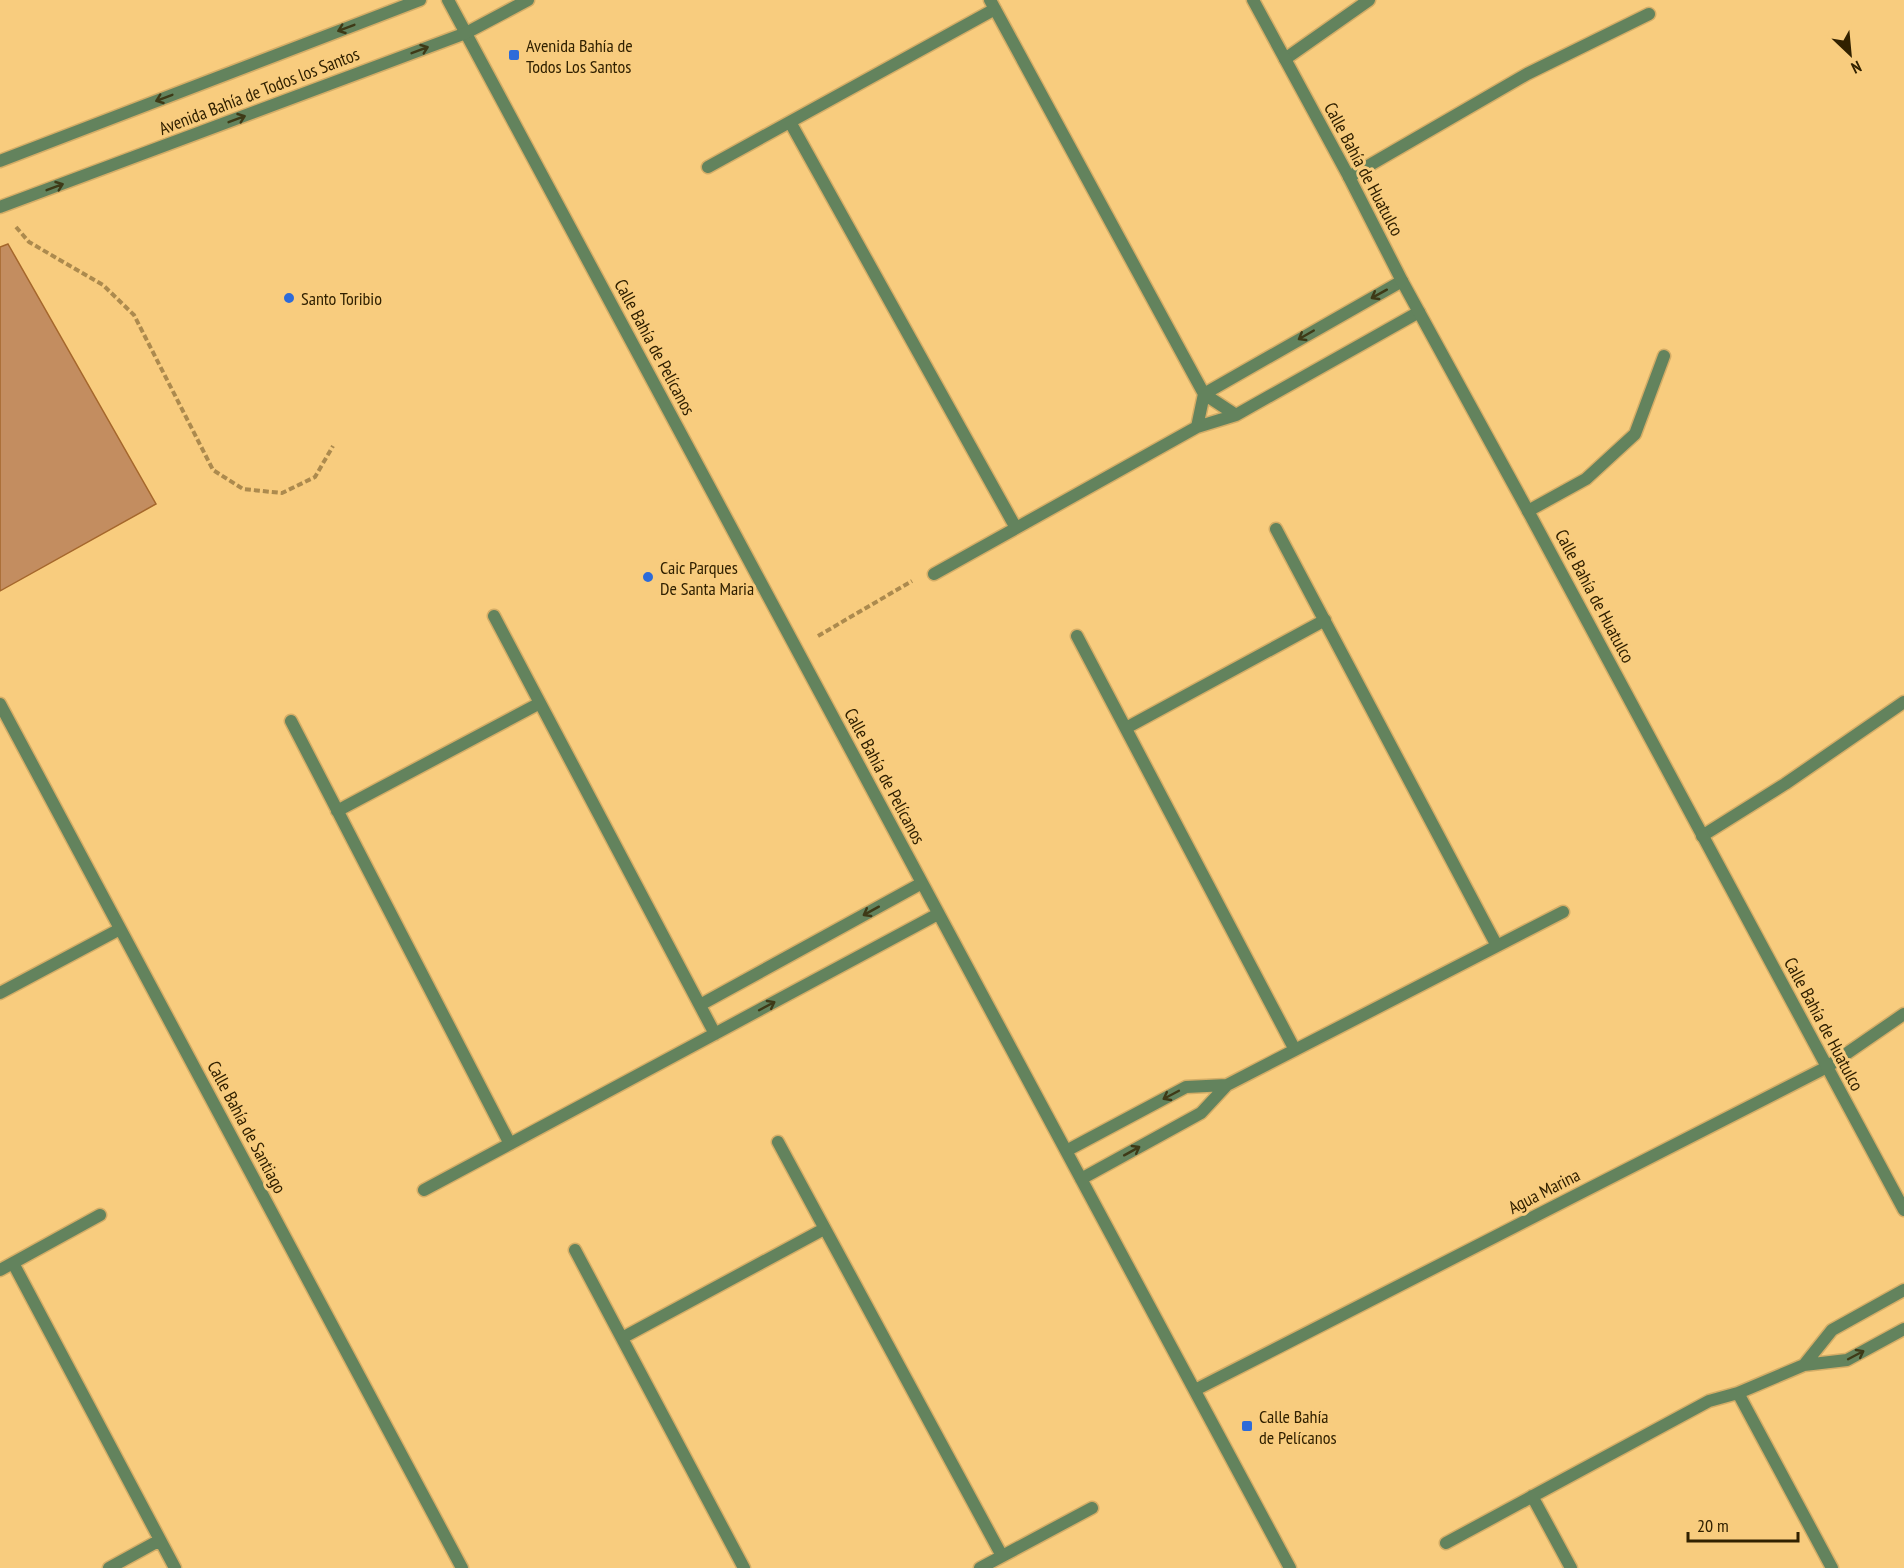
<svg xmlns="http://www.w3.org/2000/svg" width="1904" height="1568" viewBox="0 0 1904 1568" font-family="'PT Sans Narrow',sans-serif">
	<rect width="100%" height="100%" fill="#f8cc7e"/>
	<path fill="#c38d60" stroke="#a5672c" stroke-width="1.5" d="M 8,244 L 156,504 L 0,591 L 0,247 Z"/>
	<g fill="none" stroke-linecap="round" stroke-linejoin="round">
		<defs>
			<path id="service" d="M 1349,177 L 1527,74 L 1649,14
				M 1528,511 L 1586,479 L 1635,434 L 1664,356
				M 1702,836 L 1785,784 L 1904,702"/>
			<path id="minor" d="M 448,0 L 1290,1568
				M 990,0 L 1204,394 L 1236,415
				M 1285,59 L 1369,0
				M 790,122 L 1016,528
				M 708,167 L 995,9
				M 1197,427 L 1204,394 L 1402,281
				M 1276,529 L 1497,946
				M 934,574 L 1197,427 L 1236,415 L 1419,312
				M 494,616 L 715,1034
				M 1077,636 L 1295,1050
				M 0,704 L 462,1568
				M 291,721 L 510,1144
				M 1126,728 L 1325,620
				M 337,811 L 540,703
				M 0,993 L 120,929
				M 700,1005 L 922,883
				M 778,1142 L 1002,1556
				M 1066,1151 L 1186,1087 L 1227,1085
				M 1081,1179 L 1201,1113 L 1227,1085 L 1563,912
				M 424,1190 L 938,914
				M 575,1250 L 744,1568
				M 13,1263 L 175,1568
				M 0,1270 L 100,1215
				M 622,1338 L 824,1229
				M 1804,1365 L 1832,1330 L 1904,1290
				M 1195,1390 L 1827,1067 L 1904,1014
				M 1738,1393 L 1832,1568
				M 1532,1496 L 1571,1568
				M 1446,1543 L 1709,1401 L 1738,1393 L 1804,1365 L 1847,1360 L 1904,1329
				M 109,1568 L 160,1540
				M 980,1568 L 1092,1508"/>
			<path id="tertiary" d="M 1253,0 L 1349,177 L 1402,281 L 1528,511 L 1904,1210
				M 0,161 L 420,0
				M 0,207 L 466,33 L 528,0"/>
		</defs>
		<use href="#service" stroke="#d4ad67" stroke-width="15"/>
		<use href="#minor" stroke="#d4ad67" stroke-width="15"/>
		<use href="#tertiary" stroke="#d4ad67" stroke-width="15"/>
		<path stroke="#ac8a4e" stroke-width="4" stroke-dasharray="6 3" stroke-linecap="butt" d="M 16,227 L 29,242 L 103,285 L 134,315 L 213,470 L 243,489 L 282,493 L 315,477 L 333,446
			M 818,636 L 912,581"/>
		<use href="#service" stroke="#63835d" stroke-width="12"/>
		<use href="#minor" stroke="#63835d" stroke-width="12"/>
		<use href="#tertiary" stroke="#63835d" stroke-width="12"/>
	</g>
	<defs><path id="oneway-shaft" d="M-6 0H5M1.5-3L5.5 0L1.5 3" fill="none" stroke-width="1.6" stroke-linecap="round" stroke-linejoin="round" transform="scale(1.5)"/></defs>
	<g stroke="#3e3a17">
		<use href="#oneway-shaft" transform="translate(346 28) rotate(159)"/>
		<use href="#oneway-shaft" transform="translate(420 50) rotate(-21)"/>
		<use href="#oneway-shaft" transform="translate(164 98) rotate(159)"/>
		<use href="#oneway-shaft" transform="translate(237 119) rotate(-21)"/>
		<use href="#oneway-shaft" transform="translate(55 187) rotate(-21)"/>
		<use href="#oneway-shaft" transform="translate(1379 294) rotate(151)"/>
		<use href="#oneway-shaft" transform="translate(1306 335) rotate(150)"/>
		<use href="#oneway-shaft" transform="translate(871 911) rotate(151)"/>
		<use href="#oneway-shaft" transform="translate(767 1006) rotate(-28)"/>
		<use href="#oneway-shaft" transform="translate(1171 1095) rotate(152)"/>
		<use href="#oneway-shaft" transform="translate(1132 1151) rotate(-29)"/>
		<use href="#oneway-shaft" transform="translate(1856 1355) rotate(-28)"/>
	</g>
	<g fill="#2d6bd9" stroke="#f8cc7e" stroke-width="2">
		<rect x="508" y="49" width="12" height="12" rx="3"/>
		<circle cx="289" cy="298" r="6"/>
		<circle cx="648" cy="577" r="6"/>
		<rect x="1241" y="1420" width="12" height="12" rx="3"/>
	</g>
	<g text-anchor="middle" dominant-baseline="central" stroke-width="6" stroke-linejoin="round" paint-order="stroke">
		<g font-size="18" fill="#312100" stroke="#f8cc7e" text-anchor="start">
			<text x="526" y="45">Avenida Bahía de<tspan x="526" dy="21">Todos Los Santos</tspan></text>
			<text x="301" y="298">Santo Toribio</text>
			<text x="660" y="567">Caic Parques<tspan x="660" dy="21">De Santa Maria</tspan></text>
			<text x="1259" y="1416">Calle Bahía<tspan x="1259" dy="21">de Pelícanos</tspan></text>
		</g>
		<g font-size="18" fill="#312100" stroke="#f8cc7e">
			<text transform="translate(259 91) rotate(-21)">Avenida Bahía de Todos los Santos</text>
			<text transform="translate(1364 169) rotate(62)">Calle Bahía de Huatulco</text>
			<text transform="translate(655 347) rotate(62)">Calle Bahía de Pelícanos</text>
			<text transform="translate(1595 596) rotate(62)">Calle Bahía de Huatulco</text>
			<text transform="translate(885 776) rotate(62)">Calle Bahía de Pelícanos</text>
			<text transform="translate(1824 1024) rotate(62)">Calle Bahía de Huatulco</text>
			<text transform="translate(247 1127) rotate(62)">Calle Bahía de Santiago</text>
			<text transform="translate(1544 1191) rotate(-27)">Agua Marina</text>
		</g>
	</g>
	<g transform="translate(1850 54) rotate(154)" stroke="#f8cc7e" stroke-width="4.5" paint-order="stroke">
	<path d="M0-4.5L10 22L0 15L-10 22Z" fill="#312100"/>
	<text y="-9" font-size="16" font-weight="bold" text-anchor="middle" fill="#312100">N</text>
	</g>
	<path d="M1688 1532v9h110v-9" fill="none" stroke="#312100" stroke-width="3"/>
	<text x="1697" y="1532" font-size="18" fill="#312100" stroke="#f8cc7e" stroke-width="4.5" paint-order="stroke">20 m</text>
</svg>
